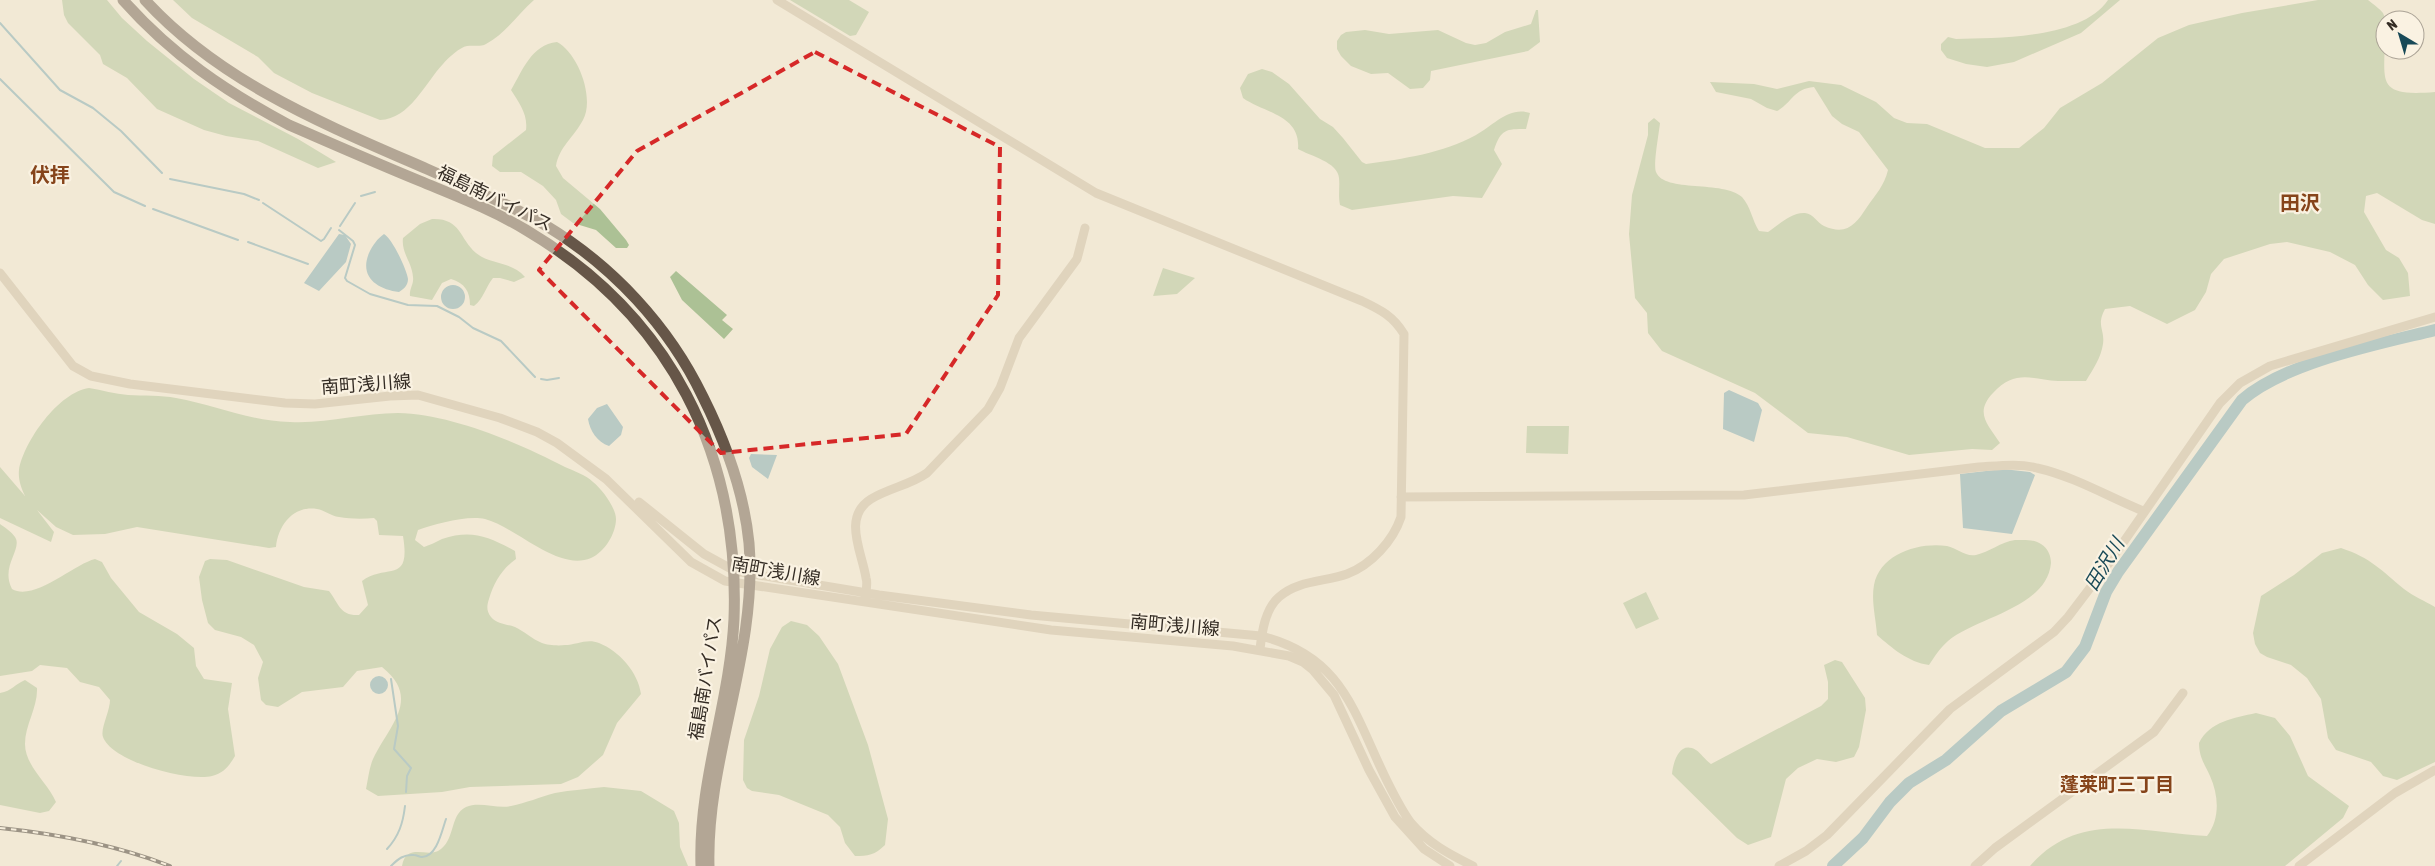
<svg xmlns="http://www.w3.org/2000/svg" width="2435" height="866" viewBox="0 0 2435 866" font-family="'Asap Condensed','Noto Sans JP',sans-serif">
	<rect width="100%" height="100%" fill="#f2e9d5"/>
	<path fill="#acc195" d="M 62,0 L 107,0 L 122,18 L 147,41 L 194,79 L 229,103 L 298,139 L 336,162 L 318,168 L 258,141 L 226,136 L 204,130 L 157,109 L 127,78 L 103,64 L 100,55 L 68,23 L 64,15 Z
		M 173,0 L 534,0 C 518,14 505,34 486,44 C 481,47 474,45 467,46 C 460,47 448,58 443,64 C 425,83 410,119 380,120 L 312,93 L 274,73 L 258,57 L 192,18 Z
		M 790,0 L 849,0 L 869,12 L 856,35 L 850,36 Z
		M 2108,0 L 2120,0 L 2081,33 L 2014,62 L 1987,67 L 1966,64 L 1947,58 L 1941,50 L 1941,44 L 1948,37 L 1956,39 C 1997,38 2082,39 2108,0 Z
		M 2318,0 L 2368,0 C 2373,4 2380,9 2383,13 C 2386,19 2385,27 2385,33 C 2385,82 2374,97 2435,92 L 2435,224 L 2422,220 L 2377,193 L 2366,196 L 2364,212 L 2386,250 L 2399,258 L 2408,273 L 2410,296 L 2383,300 L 2368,285 L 2355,265 L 2330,252 L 2287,242 L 2270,244 L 2224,259 L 2211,274 L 2206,292 L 2195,310 L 2167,324 L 2130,306 L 2105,309 C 2096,326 2105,329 2103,344 C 2101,358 2093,369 2086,381 C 2076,381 2067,381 2058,381 C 2031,379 2015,369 1993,393 C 1974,413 1988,424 2000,443 L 1992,450 L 1972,449 L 1909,455 L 1847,437 L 1808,433 L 1755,393 L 1662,351 L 1648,333 L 1647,313 L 1635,298 L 1629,234 L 1632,195 L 1648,135 L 1648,123 L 1654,118 L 1660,123 C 1659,133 1653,165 1656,172 C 1664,193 1724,180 1742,197 C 1751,207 1752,220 1759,231 L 1768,232 C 1779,225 1791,212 1805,213 C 1814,214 1817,223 1824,226 C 1847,236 1856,224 1867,207 C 1876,194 1884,186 1888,170 L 1859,132 L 1842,124 L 1832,116 L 1814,87 C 1793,89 1793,102 1777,111 L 1767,108 L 1751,99 L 1716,92 L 1710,82 L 1754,84 L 1777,89 L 1809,81 L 1841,85 L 1876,102 L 1894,118 L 1907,123 L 1927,124 L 1985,148 L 2019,148 L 2044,128 L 2060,108 L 2102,83 L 2158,38 L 2189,25 L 2242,13 Z
		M 1536,10 L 1538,10 L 1540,42 L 1528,51 L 1431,71 L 1430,80 L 1423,88 L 1410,89 L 1388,73 L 1371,74 L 1351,66 L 1341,56 L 1337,49 L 1337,41 L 1341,35 L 1346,32 L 1365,30 L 1389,34 L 1438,30 L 1466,43 L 1475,45 L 1486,43 L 1505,32 L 1531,24 Z
		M 557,42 C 578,53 595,98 583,120 C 574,137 559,147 556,166 L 563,178 L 600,209 L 626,240 L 629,245 L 627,248 L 616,248 L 596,230 L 573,223 L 561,214 L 556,200 L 543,186 L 521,172 L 500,172 L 492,166 L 493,156 L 526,130 C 528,114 519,103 511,90 C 523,70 531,45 557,42 Z
		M 1262,69 L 1272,72 L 1289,84 L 1320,119 L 1333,127 L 1343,138 L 1362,162 L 1366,164 C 1403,159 1443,153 1476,135 C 1494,125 1509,106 1530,113 L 1526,129 C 1506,129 1501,129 1494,150 L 1502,164 L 1482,198 L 1453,196 L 1352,210 L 1340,205 C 1338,195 1340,187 1339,178 C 1338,162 1310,156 1298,149 C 1301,115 1264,113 1243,98 L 1240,88 L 1248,74 Z
		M 432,219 C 461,218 459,238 476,253 C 491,265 511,261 525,277 L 514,282 L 500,278 L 493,278 C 485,288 484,298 474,306 L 470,305 C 470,292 465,283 451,279 L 442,283 L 432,300 L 410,296 C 409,289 414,284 413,277 C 412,262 401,253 403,238 L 420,224 Z
		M 1163,268 L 1195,278 L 1177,294 L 1153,296 Z
		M 676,271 L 727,315 L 722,320 L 733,329 L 724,339 L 682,300 L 670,277 Z
		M 89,388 C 102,390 115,394 128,395 C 144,396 161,395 176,398 C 215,405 250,421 290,422 C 326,424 362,413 398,413 C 451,414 519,443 565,467 C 574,471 586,475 593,482 C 602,489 616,508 616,519 C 616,533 605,552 591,558 C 558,572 516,527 485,519 C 467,515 435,524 418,530 L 415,540 L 424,547 C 430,545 436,542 442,539 C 472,529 489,537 515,551 L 516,559 C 502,569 494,582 489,599 C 487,605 486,611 491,617 C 497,624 506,624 515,627 C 524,631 532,639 542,643 C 547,645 558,646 565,645 C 576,645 587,638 599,643 C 619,651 638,672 641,694 L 617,723 L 603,755 L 578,777 L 561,784 L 470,787 L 442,792 L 378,796 L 366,789 C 368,780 369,768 373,759 C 389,725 422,699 382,667 L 357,671 L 343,687 L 302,692 L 278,707 L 266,705 L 261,700 L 258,678 L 263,662 L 254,645 L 241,637 L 215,630 L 208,623 L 202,600 L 199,577 L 205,561 L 210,559 L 227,560 L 304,587 L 329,591 C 339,604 340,616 359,615 L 368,605 L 362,581 C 387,563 411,585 403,536 L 379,535 L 377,521 L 374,518 C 363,519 350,519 339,517 C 331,516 324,510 317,509 C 293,505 278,526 276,547 L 269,548 L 137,527 L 105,534 L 73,535 L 56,527 L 37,510 L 54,532 L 51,542 L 0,518 L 0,467 L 25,496 C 21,488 18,479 19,470 C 24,441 59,392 89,388 Z
		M 1527,426 L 1569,426 L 1568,454 L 1526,453 Z
		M 0,524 C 4,527 12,532 15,537 C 23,549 0,566 12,589 C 34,602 74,564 95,559 L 102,562 L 111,578 L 139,612 L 177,634 L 194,648 L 196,666 L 204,679 L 232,683 L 228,709 L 235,756 C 229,766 224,773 212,776 C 189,782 112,762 103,737 C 100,729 110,711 110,700 L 99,687 L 80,682 L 67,668 L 40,665 L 32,671 L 0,676 Z
		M 2015,540 C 2024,540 2033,539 2041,544 C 2048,548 2051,556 2051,563 C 2047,608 1977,617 1948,641 C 1940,648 1935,656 1929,665 C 1908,662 1892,648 1877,635 C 1876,619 1871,601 1874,585 C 1880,554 1918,542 1947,546 C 1957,548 1965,557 1976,555 C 1989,552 2001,542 2015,540 Z
		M 2341,548 C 2371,558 2381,570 2404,589 C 2413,596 2425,601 2435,607 L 2435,762 L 2397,780 L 2383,776 L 2371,762 L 2336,750 L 2328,738 L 2321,699 L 2307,678 L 2291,665 L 2267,657 L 2260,653 L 2255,644 L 2253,633 L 2261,596 L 2294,575 L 2322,553 Z
		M 1646,592 L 1659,619 L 1636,629 L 1623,603 Z
		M 791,621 L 807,625 L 819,636 L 838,664 L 868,745 L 888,819 L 885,845 C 875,855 868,856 855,856 L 845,843 L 840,827 L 828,815 L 779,795 L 752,791 L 747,788 L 743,780 L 744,740 L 759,696 L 770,649 L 782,627 Z
		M 1835,660 L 1842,662 L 1865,698 L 1866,710 L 1859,747 L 1854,757 L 1836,762 L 1817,759 L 1798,768 L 1786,779 L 1771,837 L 1748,845 L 1737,838 L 1672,774 C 1673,763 1679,740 1696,750 C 1701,753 1705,760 1711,764 L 1821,706 L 1828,699 L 1828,682 L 1824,665 Z
		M 25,680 L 37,688 C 38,707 25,725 25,744 C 25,766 48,783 56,802 L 49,811 L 40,813 L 0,805 L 0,693 C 12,691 15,684 25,680 Z
		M 2256,713 L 2275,718 L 2290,736 L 2308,776 L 2349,806 L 2343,818 L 2285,866 L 2030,866 C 2079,809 2144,833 2207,836 C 2220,819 2219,796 2210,776 C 2205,765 2199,757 2199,743 C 2210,721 2234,718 2256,713 Z
		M 604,787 L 641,791 L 674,811 L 679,823 L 680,847 L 688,866 L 402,866 C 406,843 426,857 438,851 C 456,841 449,815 466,807 C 479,801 497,809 511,806 C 526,803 540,797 555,793 C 571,790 588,789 604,787 Z"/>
	<path fill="#73a4b0" d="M 339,234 L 345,235 L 351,244 L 346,262 L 319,291 L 304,283 Z
		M 384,234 C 392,238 407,270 408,279 C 408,285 404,289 399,292 C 377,289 359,277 369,253 C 373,245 377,239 384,234 Z
		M441 297a12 12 0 1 1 24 0a12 12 0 1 1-24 0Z
		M 1729,390 L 1758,403 L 1762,410 L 1754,442 L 1723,429 L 1724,393 Z
		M 607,404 L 623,427 L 621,435 L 609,446 C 597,442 590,431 588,419 L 597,408 Z
		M 751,454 L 777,455 L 768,479 L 752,467 L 749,458 Z
		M 2003,469 L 2030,472 L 2035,475 L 2012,534 L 1963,528 L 1960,474 Z
		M370 685a9 9 0 1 1 18 0a9 9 0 1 1-18 0Z"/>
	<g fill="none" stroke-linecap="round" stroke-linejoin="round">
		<path stroke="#73a4b0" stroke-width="2" d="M 0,23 L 60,90 L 93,108 L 121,131 L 162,173
			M 0,79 L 114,192 L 145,206
			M 170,179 L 244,194 L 259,200
			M 361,196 L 375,192
			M 263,203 L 321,241 L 324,239 L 331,228
			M 153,209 L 238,240
			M 340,226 L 355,203
			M 339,230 L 353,241 L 355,245 L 345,278 L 347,281 L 370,294 L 408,305 L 437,306 L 459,317 L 473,328 L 501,341 L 535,377
			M 248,242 L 308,264
			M 541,379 L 547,380 L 559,378
			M 391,679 L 398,726 L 394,749 L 411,768 L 407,776 L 406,792
			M 387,849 C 399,836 403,823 405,806
			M 117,866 L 121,861
			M 391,866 C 398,859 404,854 414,855 C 417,855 419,857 422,857 C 437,857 442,830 446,819"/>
		<path stroke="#73a4b0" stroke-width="12" d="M 1833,866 L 1863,838 L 1890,802 L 1909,783 L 1946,760 L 2001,711 L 2066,672 L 2085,647 L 2106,592 L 2118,572 L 2242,400 C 2286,362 2378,344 2435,330"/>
		<path stroke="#cabaa1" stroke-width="9" d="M 777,0 L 1096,193 L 1362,301 C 1381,310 1393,316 1404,334 L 1401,517 C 1393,541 1371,565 1347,574 C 1325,582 1298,580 1279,597 C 1265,609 1262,632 1260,649
			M 0,273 L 73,366 L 91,376 L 130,384 L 285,403 L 315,404 L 390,396 L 418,395 L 500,418 L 537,432 L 557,443 L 606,479 L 691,562 L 725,581 L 1051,630 L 1233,646 L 1289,656 L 1303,662 L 1313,670 L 1334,695 L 1369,770 L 1395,817 L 1424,849 L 1450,866
			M 1401,497 L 1744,495 L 1979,467 C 1997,466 2019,463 2037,468 C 2073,476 2109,497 2143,511
			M 639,502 L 704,554 L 735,571 L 879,595 L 1031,615 L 1261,636 C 1345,657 1354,715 1388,783 C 1395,797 1402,811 1411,823 C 1428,843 1449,854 1473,866
			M 865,597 C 866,591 868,584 866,578 C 862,552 842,517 871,499 C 889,488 910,485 927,473 L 988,409 L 1000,388 L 1019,338 L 1077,259 L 1085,228
			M 1779,866 L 1806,851 L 1827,835 L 1950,709 L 2054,632 L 2068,617 L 2109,563 L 2220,403 L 2240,383 L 2270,366 L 2435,317
			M 1975,866 L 1995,848 L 2154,732 L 2183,693
			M 2299,866 L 2395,793 L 2435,770"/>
		<path stroke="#665648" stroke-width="11" d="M 123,0 C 172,55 225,91 289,125 C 333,144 376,163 420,181 C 456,196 493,210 526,230 C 670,315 740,454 734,619 C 730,703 698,781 701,866
			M 145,0 C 221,83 326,125 427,169 C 467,187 507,203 545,225 C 612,265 669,326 703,397 C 726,443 744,492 749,543 C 758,653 706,757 709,866"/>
		<defs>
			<path id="rail" d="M 0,828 C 58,834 116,845 170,866"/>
		</defs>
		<use href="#rail" stroke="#342c24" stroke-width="4"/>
		<use href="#rail" stroke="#faf2e2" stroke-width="2" stroke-dasharray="5.5" stroke-linecap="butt"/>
	</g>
	<path d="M0 0H2435V866H0ZM 815,52 L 1000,147 L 998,295 L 906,434 L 721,453 L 539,270 L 637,151 Z" fill="#f2e9d5" fill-opacity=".55" fill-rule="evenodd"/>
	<path fill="none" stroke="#d62828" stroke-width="4" stroke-dasharray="10 6" stroke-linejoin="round" d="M 815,52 L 1000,147 L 998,295 L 906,434 L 721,453 L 539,270 L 637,151 Z"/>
	<g text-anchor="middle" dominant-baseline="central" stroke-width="4.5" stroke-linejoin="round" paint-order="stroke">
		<g font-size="18" fill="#342c24" stroke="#faf2e2">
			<text transform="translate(495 198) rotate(26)">福島南バイパス</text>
			<text transform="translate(366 384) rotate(-4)">南町浅川線</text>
			<text transform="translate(776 571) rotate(10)">南町浅川線</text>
			<text transform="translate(1175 625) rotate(5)">南町浅川線</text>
			<text transform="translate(705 678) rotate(-81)">福島南バイパス</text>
		</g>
		<g font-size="19" font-style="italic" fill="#184957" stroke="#faf2e2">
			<text transform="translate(2104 564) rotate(-59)">田沢川</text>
		</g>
		<g font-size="19" font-weight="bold" fill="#86441a" stroke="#faf2e2">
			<text x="2117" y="784">蓬莱町三丁目</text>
		</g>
		<g font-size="20" font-weight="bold" fill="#86441a" stroke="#faf2e2">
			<text x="50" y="174">伏拝</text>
			<text x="2300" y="202">田沢</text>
		</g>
	</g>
	<g transform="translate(2400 35) rotate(322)"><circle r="24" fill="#faf2e2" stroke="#aba396"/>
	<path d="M0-4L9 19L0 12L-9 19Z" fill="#184957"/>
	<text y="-8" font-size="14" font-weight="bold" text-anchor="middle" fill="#342c24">N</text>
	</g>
</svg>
